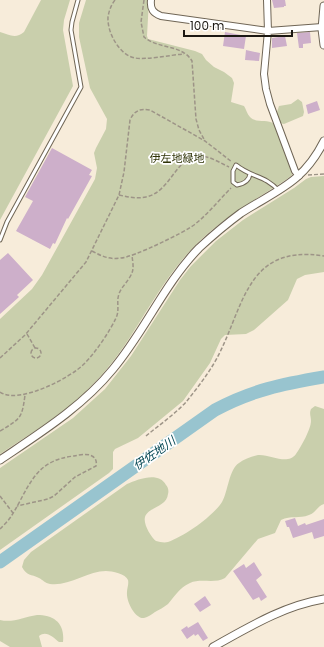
<svg xmlns="http://www.w3.org/2000/svg" width="324" height="647" viewBox="0 0 324 647" font-family="Poppins,'Noto Sans JP',sans-serif">
	<rect width="100%" height="100%" fill="#f7ecda"/>
	<path fill="#c9cfac" d="M 41,0 L 70,0 L 64,20 L 63,30 L 73,86 L 0,220 L 0,32 C 9,35 16,39 24,32 Z
		M 86,0 L 149,0 L 147,36 L 148,39 L 195,51 L 202,54 L 206,60 L 214,67 L 224,72 L 232,78 L 234,83 L 231,102 L 244,106 C 246,109 247,114 250,117 C 257,124 267,118 274,124 L 291,169 L 292,175 L 287,179 C 248,205 212,223 182,260 C 150,298 131,345 96,381 C 69,411 33,432 0,454 L 0,319 L 32,289 L 42,275 L 95,179 L 97,168 L 94,153 L 96,148 L 106,129 L 107,119 L 90,88 L 79,37 L 79,23 Z
		M 298,99 L 302,102 L 304,112 L 303,116 L 284,124 L 280,123 L 277,112 L 279,106 L 291,104 Z
		M 324,176 L 324,272 L 305,275 L 297,279 L 288,300 L 254,330 L 246,334 L 225,335 L 221,339 L 210,363 L 183,401 L 138,438 L 115,449 L 113,452 L 113,469 L 109,473 L 0,550 L 0,468 L 73,418 L 105,389 L 131,356 L 180,280 L 191,266 L 216,241 L 243,220 L 294,188 L 306,179 L 311,177 Z
		M 315,406 L 324,409 L 324,504 C 317,506 316,513 309,515 C 299,519 291,515 281,520 L 275,533 L 258,539 L 225,578 C 215,584 200,578 190,583 C 179,588 175,596 168,604 C 164,607 159,610 155,612 C 152,614 148,617 144,618 C 135,619 126,601 127,592 C 127,588 129,584 128,580 C 126,574 112,571 106,571 C 88,571 67,587 50,584 C 45,583 43,580 39,578 C 31,574 27,576 22,567 L 24,560 L 31,552 L 127,484 C 138,479 159,471 166,485 C 168,487 169,491 168,494 C 167,507 148,507 145,517 C 143,524 151,537 156,541 C 160,542 164,543 168,542 C 185,536 213,516 222,502 C 228,492 229,469 239,463 C 244,459 252,456 258,455 C 271,454 287,466 296,454 C 301,447 311,429 311,421 C 311,416 309,414 311,409 Z
		M 37,615 C 54,615 65,623 63,642 L 59,642 C 53,637 46,630 39,636 L 42,647 L 10,647 L 0,641 L 0,620 C 13,623 24,617 37,615 Z"/>
	<g fill="none" stroke-linecap="round" stroke-linejoin="round">
		<path stroke="#98c4cf" stroke-width="13" d="M 0,562 L 215,410 C 252,390 283,384 324,377"/>
	</g>
	<path fill="#cdafca" d="M 272,0 L 285,0 L 286,6 L 284,6 L 284,7 L 274,8 Z
		M 225,32 L 246,36 L 244,49 L 223,46 Z
		M 310,32 L 311,43 L 303,44 L 303,48 L 299,48 L 297,33 Z
		M 285,36 L 287,46 L 272,48 L 272,38 Z
		M 246,50 L 260,53 L 259,61 L 245,60 Z
		M 317,101 L 320,110 L 308,114 L 306,105 Z
		M 52,148 L 92,170 L 89,175 L 92,176 L 68,219 L 67,218 L 55,244 L 53,243 L 50,249 L 16,231 L 33,201 L 25,197 Z
		M 8,253 L 33,280 L 17,295 L 19,297 L 0,314 L 0,260 Z
		M 295,518 L 298,526 L 305,523 L 306,525 L 324,519 L 324,536 L 314,539 L 312,532 L 293,538 L 289,527 L 287,527 L 285,521 Z
		M 254,562 L 262,575 L 256,580 L 267,597 L 261,601 L 259,597 L 253,600 L 233,571 L 244,564 L 246,568 Z
		M 205,596 L 211,605 L 200,612 L 194,604 Z
		M 198,622 L 208,638 L 203,641 L 198,634 L 195,636 L 194,634 L 187,639 L 181,630 L 187,626 L 188,628 Z"/>
	<g fill="none" stroke-linecap="round" stroke-linejoin="round">
		<defs>
			<path id="service" d="M 250,174 C 249,181 243,184 237,185 L 233,182 L 233,171 L 236,165 C 252,178 265,175 279,191
				M 0,240 L 7,222 L 81,87 L 71,30 L 72,22 L 78,0"/>
			<path id="minor" d="M 151,0 C 150,9 153,13 161,16 L 268,31 L 322,27
				M 267,0 L 268,31 L 264,74 L 266,89 L 270,104 L 295,171 L 299,176"/>
			<path id="tertiary" d="M 324,6 L 322,29 L 324,45
				M 0,460 C 40,433 82,407 113,369 C 145,331 164,284 199,248 C 212,236 226,224 241,213 C 277,190 303,183 324,141
				M 213,647 C 249,627 283,606 324,599"/>
		</defs>
		<use href="#service" stroke="#6f6555" stroke-width="5"/>
		<use href="#minor" stroke="#6f6555" stroke-width="8"/>
		<use href="#tertiary" stroke="#6f6555" stroke-width="9"/>
		<path stroke="#9d9487" stroke-width="1.5" stroke-dasharray="4 2" stroke-linecap="butt" d="M 115,0 C 111,5 109,11 108,17 C 107,32 119,55 135,58 C 147,60 170,55 184,54
			M 144,0 L 141,22 L 144,37 C 157,49 182,44 192,61 L 196,119 L 199,130 L 205,141
			M 308,175 L 324,174
			M 119,195 C 128,197 137,199 146,197 C 171,192 177,154 200,156 C 210,156 220,163 229,167
			M 92,251 C 101,256 110,260 121,258 C 134,257 183,233 194,225 C 208,214 219,200 231,188
			M 27,334 L 35,348
			M31 353a5 5 0 1 1 10 0a5 5 0 1 1-10 0Z
			M 0,358 L 25,335 L 86,262 L 119,195 L 124,172 L 130,120 C 134,111 140,108 150,110 L 205,141 L 232,162
			M 0,392 C 18,405 71,378 85,363 C 95,353 110,331 116,318 C 120,310 116,302 119,294 C 120,290 123,287 125,284 C 134,272 134,270 132,256
			M 0,431 C 20,419 22,419 25,395
			M 146,436 C 159,425 174,415 186,402 C 195,391 205,378 213,365 C 244,314 242,243 324,256
			M 0,496 L 13,513
			M 0,529 C 4,525 9,520 12,515 C 23,498 31,473 50,463 C 57,459 65,457 74,456 C 79,455 87,453 92,456 C 96,458 97,462 96,466 L 75,477 L 54,496 L 48,499 L 17,506"/>
		<use href="#service" stroke="#fff" stroke-width="3"/>
		<use href="#minor" stroke="#fff" stroke-width="6"/>
		<use href="#tertiary" stroke="#fff" stroke-width="7"/>
	</g>
	<g text-anchor="middle" dominant-baseline="central" stroke-width="3.5" stroke-linejoin="round" paint-order="stroke">
		<g font-size="11" fill="#2f3407" stroke="#fff">
			<text x="177" y="158">伊左地緑地</text>
		</g>
		<g font-size="12" font-style="italic" fill="#084a57" stroke="#fff">
			<text transform="translate(154 453) rotate(-35)">伊佐地川</text>
		</g>
	</g>
	<path d="M184 30v6h108v-6" fill="none" stroke="#1c1812" stroke-width="2"/>
	<text x="190" y="30" font-size="12" fill="#1c1812" stroke="#ffffff" stroke-width="3" paint-order="stroke">100 m</text>
</svg>
